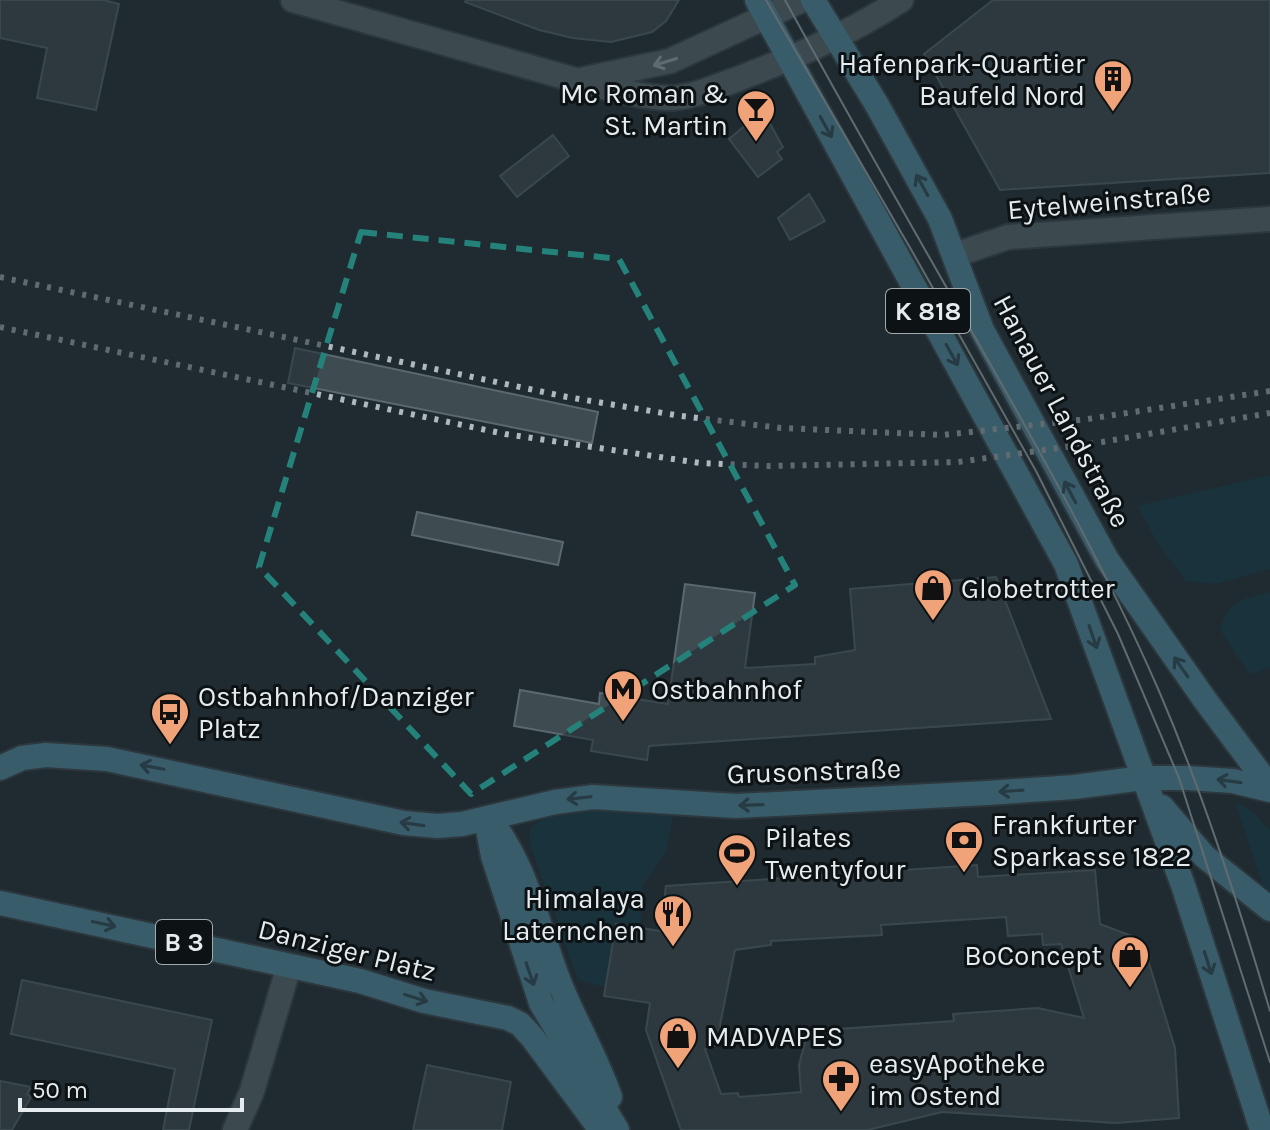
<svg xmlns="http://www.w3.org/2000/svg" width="1270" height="1130" viewBox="0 0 1270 1130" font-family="Karla,sans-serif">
	<rect width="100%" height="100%" fill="#1f2b31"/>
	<path fill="#123a49" d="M 1270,475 L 1270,569 L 1217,584 L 1186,581 L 1159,545 L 1137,506 Z
		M 1270,592 L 1270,668 L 1249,674 L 1220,630 C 1230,599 1241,600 1270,592 Z
		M 1235,802 L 1251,810 L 1270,830 L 1270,892 L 1263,886 Z
		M 607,808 L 674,811 L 666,852 L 643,885 L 640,928 L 615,925 L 605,987 L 578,980 L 529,842 L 530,828 C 554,809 578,809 607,808 Z"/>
	<path fill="#3e4b51" stroke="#5b696f" stroke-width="2" fill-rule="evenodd" d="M 0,0 L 103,0 L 119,4 L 96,110 L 37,98 L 47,48 L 0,38 Z
		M 466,0 L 679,0 L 666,21 L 652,32 L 611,42 L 573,38 L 539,30 L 465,2 Z
		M 993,0 L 1270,0 L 1270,173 L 1000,190 L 924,54 Z
		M 763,111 L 783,147 L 777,152 L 782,159 L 758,177 L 729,139 Z
		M 553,135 L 569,156 L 517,197 L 500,176 Z
		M 809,194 L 825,221 L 790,240 L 778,218 Z
		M 295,348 L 598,412 L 592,443 L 288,383 Z
		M 417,512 L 563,542 L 558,565 L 412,535 Z
		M 996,577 L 1051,719 L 649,746 L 647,760 L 591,751 L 593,740 L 514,726 L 520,690 L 599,704 L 600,693 L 668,704 L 685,584 L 755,593 L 745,668 L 815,664 L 815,657 L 855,650 L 850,589 Z
		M 977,865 L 978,877 L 1095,870 L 1100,924 L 1132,936 L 1147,957 L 1175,1048 L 1179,1118 L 1116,1123 L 942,1112 L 868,1130 L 681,1130 L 646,1030 L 650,1003 L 604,996 L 616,924 L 660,931 L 666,886 ZM 1006,917 L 1008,936 L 1042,934 L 1043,945 L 1061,944 L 1084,1018 L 1038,1008 L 953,1014 L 954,1021 L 808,1031 L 799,1065 L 801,1092 L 739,1097 L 738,1093 L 721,1094 L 705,1049 L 725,1042 L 720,1025 L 735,950 L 771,945 L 771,941 L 882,935 L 881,925 Z
		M 22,980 L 212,1020 L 189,1130 L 163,1130 L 175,1069 L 11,1034 Z
		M 427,1065 L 511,1082 L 502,1130 L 413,1130 Z
		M 0,1081 L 31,1087 L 27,1094 L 31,1097 L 12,1130 L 0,1130 Z"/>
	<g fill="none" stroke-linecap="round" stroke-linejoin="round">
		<defs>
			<path id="minor" d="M 293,0 L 579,81 C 608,88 639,97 669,98 C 692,98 714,87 735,80 C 793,58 849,34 901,0
				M 585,79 L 670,61 L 802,0
				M 955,255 L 1008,237 L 1270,219
				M 235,1130 L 252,1091 L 289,966"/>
			<path id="major" d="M 757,0 L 1066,564 L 1184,888 L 1262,1130
				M 813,0 L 877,105 L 940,219 L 982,330 L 1107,560 L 1205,700 L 1270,787
				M 0,768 L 22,758 L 46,755 L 107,759 L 404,823 L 437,826 L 462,824 L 555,802 L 593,797 L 736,806 L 987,793 L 1074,787 L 1143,778 L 1187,778 L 1233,781 L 1270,790
				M 1162,807 L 1204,856 L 1270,909
				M 489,818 L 488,830 L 493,856 L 541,1003 L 617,1130
				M 489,818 C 530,871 537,928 562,989 C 577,1025 597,1059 610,1097
				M 0,903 L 360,981 L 424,1001 L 508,1018 L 520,1024 L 532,1037 L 601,1130"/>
		</defs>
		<use href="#minor" stroke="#3d474c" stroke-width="28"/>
		<use href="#major" stroke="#3d474c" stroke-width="28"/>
		<use href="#minor" stroke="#606d74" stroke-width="24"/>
		<use href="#major" stroke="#5a97b1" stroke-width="24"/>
		<path stroke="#afb8bd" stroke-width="2" d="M 766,0 L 912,251 L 1036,471 L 1118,634 L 1179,778 L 1270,1062
			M 785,0 C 846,111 909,222 972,332 C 1039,449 1105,567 1159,691 C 1204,796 1238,903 1270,1011"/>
		<path stroke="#afb8bd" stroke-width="6" stroke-dasharray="4 8" stroke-linecap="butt" d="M 0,277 L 567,397 L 681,416 L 781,428 L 943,435 L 1088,419 L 1270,391
			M 0,327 L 505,434 L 700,463 L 768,466 L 958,462 L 1102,442 L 1270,413"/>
	</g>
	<defs><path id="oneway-shaft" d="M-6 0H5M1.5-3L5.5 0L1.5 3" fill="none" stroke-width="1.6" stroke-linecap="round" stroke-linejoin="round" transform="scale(2)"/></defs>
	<use stroke="#afb9be" href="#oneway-shaft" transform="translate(665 62) rotate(163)"/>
	<g stroke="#304e5b">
		<use href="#oneway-shaft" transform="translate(826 127) rotate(61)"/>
		<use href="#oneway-shaft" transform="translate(922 185) rotate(-119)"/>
		<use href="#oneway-shaft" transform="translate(952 355) rotate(61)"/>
		<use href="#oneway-shaft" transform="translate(1070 492) rotate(-118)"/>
		<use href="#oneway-shaft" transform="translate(1093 637) rotate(71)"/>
		<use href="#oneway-shaft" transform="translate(1181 667) rotate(-125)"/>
		<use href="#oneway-shaft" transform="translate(152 767) rotate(-169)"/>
		<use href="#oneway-shaft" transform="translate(1229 781) rotate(-172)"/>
		<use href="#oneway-shaft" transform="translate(1011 791) rotate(176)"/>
		<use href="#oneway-shaft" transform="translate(579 798) rotate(174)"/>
		<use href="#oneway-shaft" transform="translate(751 805) rotate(178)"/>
		<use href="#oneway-shaft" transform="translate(412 824) rotate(-172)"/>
		<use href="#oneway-shaft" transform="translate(104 924) rotate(12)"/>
		<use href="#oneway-shaft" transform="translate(1208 963) rotate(72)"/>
		<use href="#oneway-shaft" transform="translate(530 974) rotate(71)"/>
		<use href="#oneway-shaft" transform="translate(416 998) rotate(17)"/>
	</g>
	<path d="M0 0H1270V1130H0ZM 361,232 L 619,259 L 795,585 L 471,794 L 259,567 Z" fill="#1f2b31" fill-opacity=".55" fill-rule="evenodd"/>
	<path fill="none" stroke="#24827b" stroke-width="6" stroke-dasharray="16 10" stroke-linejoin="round" d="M 361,232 L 619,259 L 795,585 L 471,794 L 259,567 Z"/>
	<defs>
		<symbol id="building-pin" viewBox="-11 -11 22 30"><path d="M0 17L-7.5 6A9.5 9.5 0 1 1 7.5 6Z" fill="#f0a279" stroke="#0d1315"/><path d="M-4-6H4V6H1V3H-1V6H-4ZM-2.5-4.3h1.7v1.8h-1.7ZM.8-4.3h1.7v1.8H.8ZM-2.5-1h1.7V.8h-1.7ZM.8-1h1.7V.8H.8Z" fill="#111"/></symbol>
		<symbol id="bar-pin" viewBox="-11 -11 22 30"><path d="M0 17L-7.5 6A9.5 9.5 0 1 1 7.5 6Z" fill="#f0a279" stroke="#0d1315"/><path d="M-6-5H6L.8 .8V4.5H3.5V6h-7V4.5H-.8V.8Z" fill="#111"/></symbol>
		<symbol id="shop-pin" viewBox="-11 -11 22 30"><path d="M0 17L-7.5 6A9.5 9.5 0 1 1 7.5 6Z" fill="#f0a279" stroke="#0d1315"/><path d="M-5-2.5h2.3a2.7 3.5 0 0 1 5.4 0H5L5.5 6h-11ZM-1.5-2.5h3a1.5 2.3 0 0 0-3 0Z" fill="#111"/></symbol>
		<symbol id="metro-pin" viewBox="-11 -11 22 30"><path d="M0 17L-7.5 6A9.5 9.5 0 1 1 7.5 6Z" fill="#f0a279" stroke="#0d1315"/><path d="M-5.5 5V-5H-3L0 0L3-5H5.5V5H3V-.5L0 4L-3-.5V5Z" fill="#111"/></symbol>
		<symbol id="bus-pin" viewBox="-11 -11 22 30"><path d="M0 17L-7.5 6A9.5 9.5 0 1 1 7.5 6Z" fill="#f0a279" stroke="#0d1315"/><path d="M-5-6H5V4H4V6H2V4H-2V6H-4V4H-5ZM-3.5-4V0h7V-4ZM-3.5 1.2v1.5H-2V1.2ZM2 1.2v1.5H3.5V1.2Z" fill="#111"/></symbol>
		<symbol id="bank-pin" viewBox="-11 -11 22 30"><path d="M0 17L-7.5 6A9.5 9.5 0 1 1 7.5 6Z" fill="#f0a279" stroke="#0d1315"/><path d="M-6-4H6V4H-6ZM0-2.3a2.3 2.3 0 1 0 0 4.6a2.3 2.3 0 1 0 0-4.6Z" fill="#111"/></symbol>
		<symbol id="stadium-pin" viewBox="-11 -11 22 30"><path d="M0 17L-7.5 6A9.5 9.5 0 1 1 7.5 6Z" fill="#f0a279" stroke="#0d1315"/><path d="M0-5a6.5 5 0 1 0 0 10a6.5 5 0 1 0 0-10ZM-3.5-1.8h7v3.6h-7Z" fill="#111"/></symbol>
		<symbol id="restaurant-pin" viewBox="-11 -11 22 30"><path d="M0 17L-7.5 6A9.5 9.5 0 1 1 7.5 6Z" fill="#f0a279" stroke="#0d1315"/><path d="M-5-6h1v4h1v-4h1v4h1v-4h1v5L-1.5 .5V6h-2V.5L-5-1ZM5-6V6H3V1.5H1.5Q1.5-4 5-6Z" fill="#111"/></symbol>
		<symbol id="pharmacy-pin" viewBox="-11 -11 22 30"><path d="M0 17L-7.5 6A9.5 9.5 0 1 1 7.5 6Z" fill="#f0a279" stroke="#0d1315"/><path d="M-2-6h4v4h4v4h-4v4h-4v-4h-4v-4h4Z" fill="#111"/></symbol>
	</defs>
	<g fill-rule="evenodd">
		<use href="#building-pin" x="1091" y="57" width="44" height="60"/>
		<use href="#bar-pin" x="734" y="87" width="44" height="60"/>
		<use href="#shop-pin" x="911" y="566" width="44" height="60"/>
		<use href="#metro-pin" x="601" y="667" width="44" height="60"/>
		<use href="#bus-pin" x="148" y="690" width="44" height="60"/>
		<use href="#bank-pin" x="942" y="818" width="44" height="60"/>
		<use href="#stadium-pin" x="715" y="831" width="44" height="60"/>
		<use href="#restaurant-pin" x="651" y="892" width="44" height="60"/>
		<use href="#shop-pin" x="1108" y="933" width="44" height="60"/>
		<use href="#shop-pin" x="656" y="1014" width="44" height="60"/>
		<use href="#pharmacy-pin" x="819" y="1057" width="44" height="60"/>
	</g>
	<g text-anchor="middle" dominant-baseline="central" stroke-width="6" stroke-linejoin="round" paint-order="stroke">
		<g fill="#0d1315" stroke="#a4abae" stroke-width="2">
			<rect x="886" y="289" width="84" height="44" rx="6"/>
			<rect x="156" y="920" width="56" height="44" rx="6"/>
		</g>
		<g font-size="26" font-weight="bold" fill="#e4ecf0">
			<text x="928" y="311">K 818</text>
			<text x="184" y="942">B 3</text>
		</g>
		<g font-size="28" fill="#e4ecf0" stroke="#0d1315" text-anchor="start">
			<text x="1085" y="63" text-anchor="end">Hafenpark-Quartier<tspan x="1085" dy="32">Baufeld Nord</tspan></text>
			<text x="728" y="93" text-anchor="end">Mc Roman &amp;<tspan x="728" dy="32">St. Martin</tspan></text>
			<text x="961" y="588">Globetrotter</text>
			<text x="651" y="689">Ostbahnhof</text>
			<text x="198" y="696">Ostbahnhof/Danziger<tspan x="198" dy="32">Platz</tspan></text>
			<text x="992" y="824">Frankfurter<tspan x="992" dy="32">Sparkasse 1822</tspan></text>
			<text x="765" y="837">Pilates<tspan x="765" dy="32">Twentyfour</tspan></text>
			<text x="645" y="898" text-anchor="end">Himalaya<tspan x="645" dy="32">Laternchen</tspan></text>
			<text x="1102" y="955" text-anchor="end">BoConcept</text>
			<text x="706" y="1036">MADVAPES</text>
			<text x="869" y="1063">easyApotheke<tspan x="869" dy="32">im Ostend</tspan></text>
		</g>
		<g font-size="28" fill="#e4ecf0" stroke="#0d1315">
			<text transform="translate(1109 201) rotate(-5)">Eytelweinstraße</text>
			<text transform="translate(1062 411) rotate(62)">Hanauer Landstraße</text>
			<text transform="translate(814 771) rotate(-2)">Grusonstraße</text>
			<text transform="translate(347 950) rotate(14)">Danziger Platz</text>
		</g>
	</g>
	<path d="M20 1098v12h222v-12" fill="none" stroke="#e4ecf0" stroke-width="4"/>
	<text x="32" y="1098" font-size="24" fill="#e4ecf0" stroke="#0d1315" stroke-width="6" paint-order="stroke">50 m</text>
</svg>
